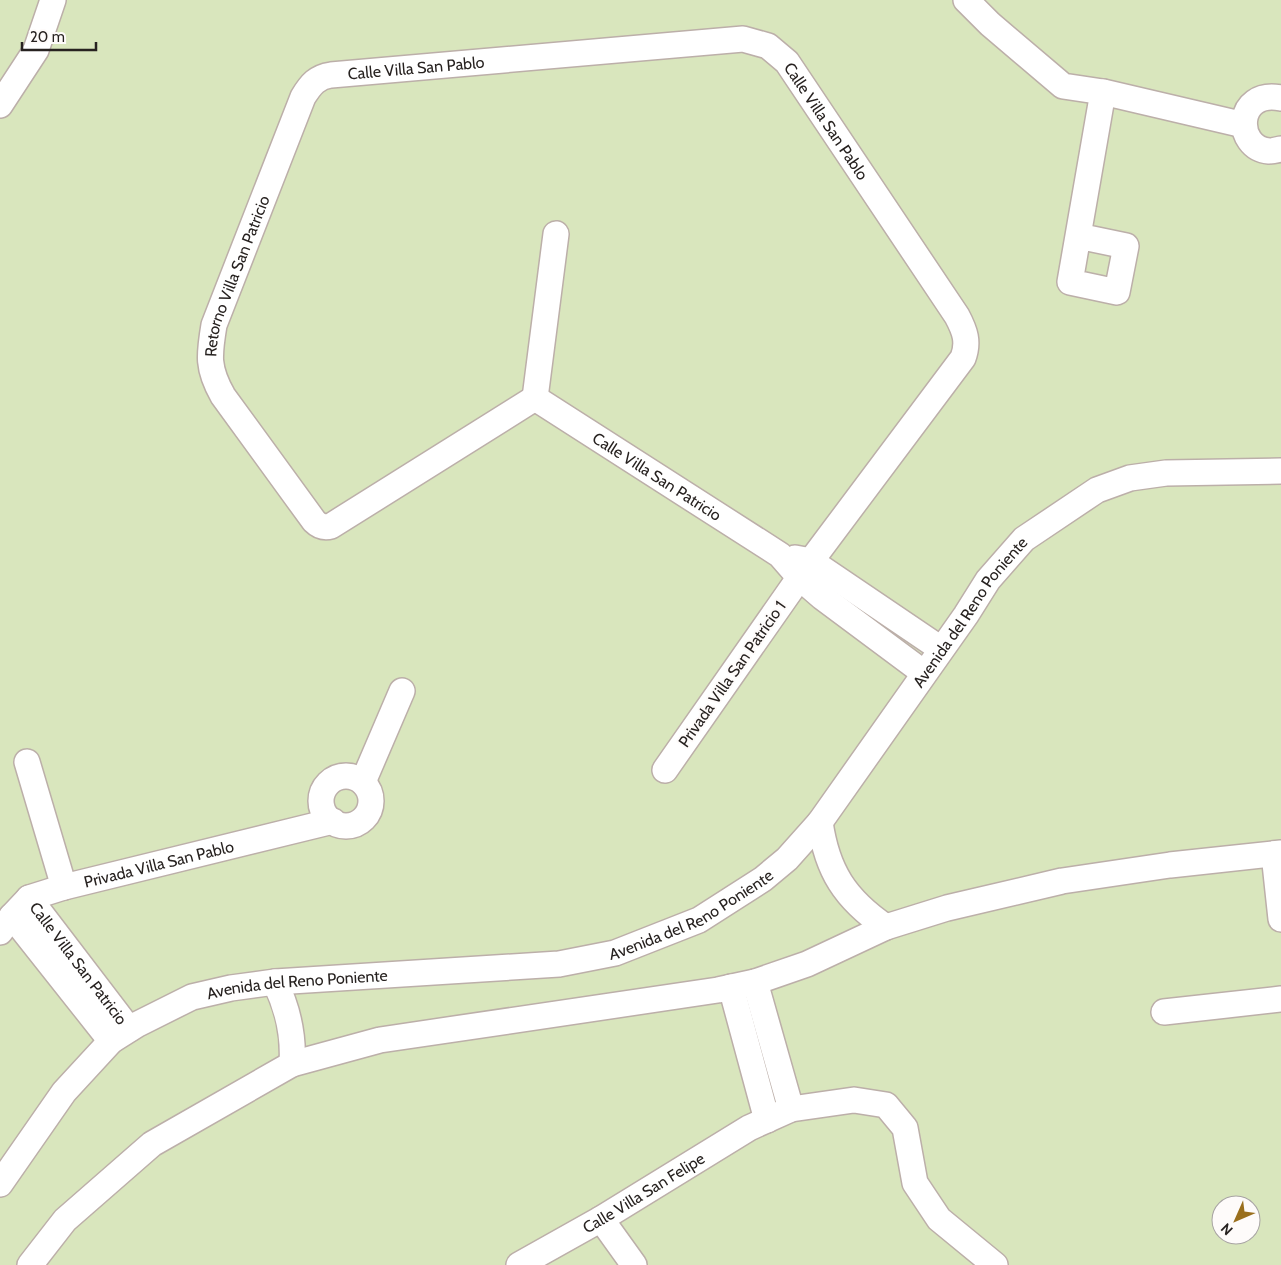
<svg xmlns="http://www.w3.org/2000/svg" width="1281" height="1265" viewBox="0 0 1281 1265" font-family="Cabin,sans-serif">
	<rect width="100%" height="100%" fill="#f9ece5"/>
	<path fill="#d9e6bd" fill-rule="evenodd" d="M 0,0 L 1281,0 L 1281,1265 L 0,1265 ZM 1221,1205 L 1251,1205 L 1251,1235 L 1221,1235 Z"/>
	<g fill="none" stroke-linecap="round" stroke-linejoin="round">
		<defs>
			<g id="minor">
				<path d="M 966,0 L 990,24 L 1063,86 L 1103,92 L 1244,125"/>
				<path d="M 1281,98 C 1235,89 1234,148 1269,151 C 1273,151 1277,150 1281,149"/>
				<path d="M 0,105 L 36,50 L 53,0"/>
				<path d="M 1078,236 L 1126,246 L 1117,292 L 1070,282 L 1103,92"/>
				<path id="s1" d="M 535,398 L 331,526 C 324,528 319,526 314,521 L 223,396 C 207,368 209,355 214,325 L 303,97 C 311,84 317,77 331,75 L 743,39 L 768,46 L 787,62 L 957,316 C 965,331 969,342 963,358 L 811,561 L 665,770"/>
				<path id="s2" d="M 535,398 L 780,555 L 800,578 L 822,597 L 924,673"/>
				<path d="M 535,398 L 556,234"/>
				<path d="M 795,558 L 811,561 L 941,649"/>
				<path d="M 27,762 L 64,887"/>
				<circle cx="346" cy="801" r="25"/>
				<path d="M 363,782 L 402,691"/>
				<path d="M 820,822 C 827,871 845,899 886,927"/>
				<path d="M 1274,854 L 1281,919"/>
				<path id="s3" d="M 29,898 L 129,1029"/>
				<path d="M 12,916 L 111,1041"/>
				<path id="s4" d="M 0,932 L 12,916 L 29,898 L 64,887 L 333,821"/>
				<path d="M 275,982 C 288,1009 294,1034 292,1064"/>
				<path d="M 755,982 L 791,1109"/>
				<path d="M 731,987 L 767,1120"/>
				<path d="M 1164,1012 L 1281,999"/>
				<path id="s5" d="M 0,1184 L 64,1092 L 111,1041 L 138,1024 L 192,997 L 231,988 L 275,982 L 559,964 L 615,953 L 699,920 L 763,879 L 787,859 L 820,822 L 966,615 L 988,580 L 1024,539 L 1097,490 L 1130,478 L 1166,473 L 1281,471"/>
				<path d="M 601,1219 L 634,1265"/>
				<path d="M 30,1265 L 65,1220 L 152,1144 L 292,1064 L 380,1040 L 718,990 L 755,982 L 807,964 L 886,927 L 947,908 L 1062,881 L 1170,865 L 1281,853"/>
				<path id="s6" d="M 519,1265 L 601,1219 L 749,1128 L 791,1109 L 854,1100 L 886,1105 L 905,1128 L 915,1183 L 939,1219 L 995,1265"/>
			</g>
		</defs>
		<use href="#minor" stroke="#bcafa9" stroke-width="28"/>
		<use href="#minor" stroke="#fff" stroke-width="25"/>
	</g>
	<g text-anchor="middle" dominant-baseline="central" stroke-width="4" stroke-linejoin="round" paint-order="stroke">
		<g font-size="16" fill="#272220" stroke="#fefbfa">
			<text stroke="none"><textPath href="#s1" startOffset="855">Calle Villa San Pablo</textPath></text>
			<text stroke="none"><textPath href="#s1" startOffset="1305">Calle Villa San Pablo</textPath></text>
			<text stroke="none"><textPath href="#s1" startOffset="541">Retorno Villa San Patricio</textPath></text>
			<text stroke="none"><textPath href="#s2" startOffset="145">Calle Villa San Patricio</textPath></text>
			<text stroke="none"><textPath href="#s5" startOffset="1205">Avenida del Reno Poniente</textPath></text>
			<text transform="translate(732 674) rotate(-55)">Privada Villa San Patricio 1</text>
			<text stroke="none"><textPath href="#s4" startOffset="179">Privada Villa San Pablo</textPath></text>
			<text stroke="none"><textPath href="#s5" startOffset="785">Avenida del Reno Poniente</textPath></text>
			<text stroke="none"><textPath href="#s3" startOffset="82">Calle Villa San Patricio</textPath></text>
			<text stroke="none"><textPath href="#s5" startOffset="380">Avenida del Reno Poniente</textPath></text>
			<text stroke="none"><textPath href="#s6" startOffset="144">Calle Villa San Felipe</textPath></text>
		</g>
	</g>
	<g transform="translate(1236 1220) rotate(225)"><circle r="24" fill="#fefbfa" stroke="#a8a4a3"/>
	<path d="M0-4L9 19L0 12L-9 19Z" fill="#9a6f1d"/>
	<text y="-8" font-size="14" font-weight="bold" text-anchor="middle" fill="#272220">N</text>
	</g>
	<path d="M22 42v8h74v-8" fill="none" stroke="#272220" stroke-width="2.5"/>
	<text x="30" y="42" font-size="15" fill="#272220" stroke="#fefbfa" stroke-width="4" paint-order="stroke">20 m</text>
</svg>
